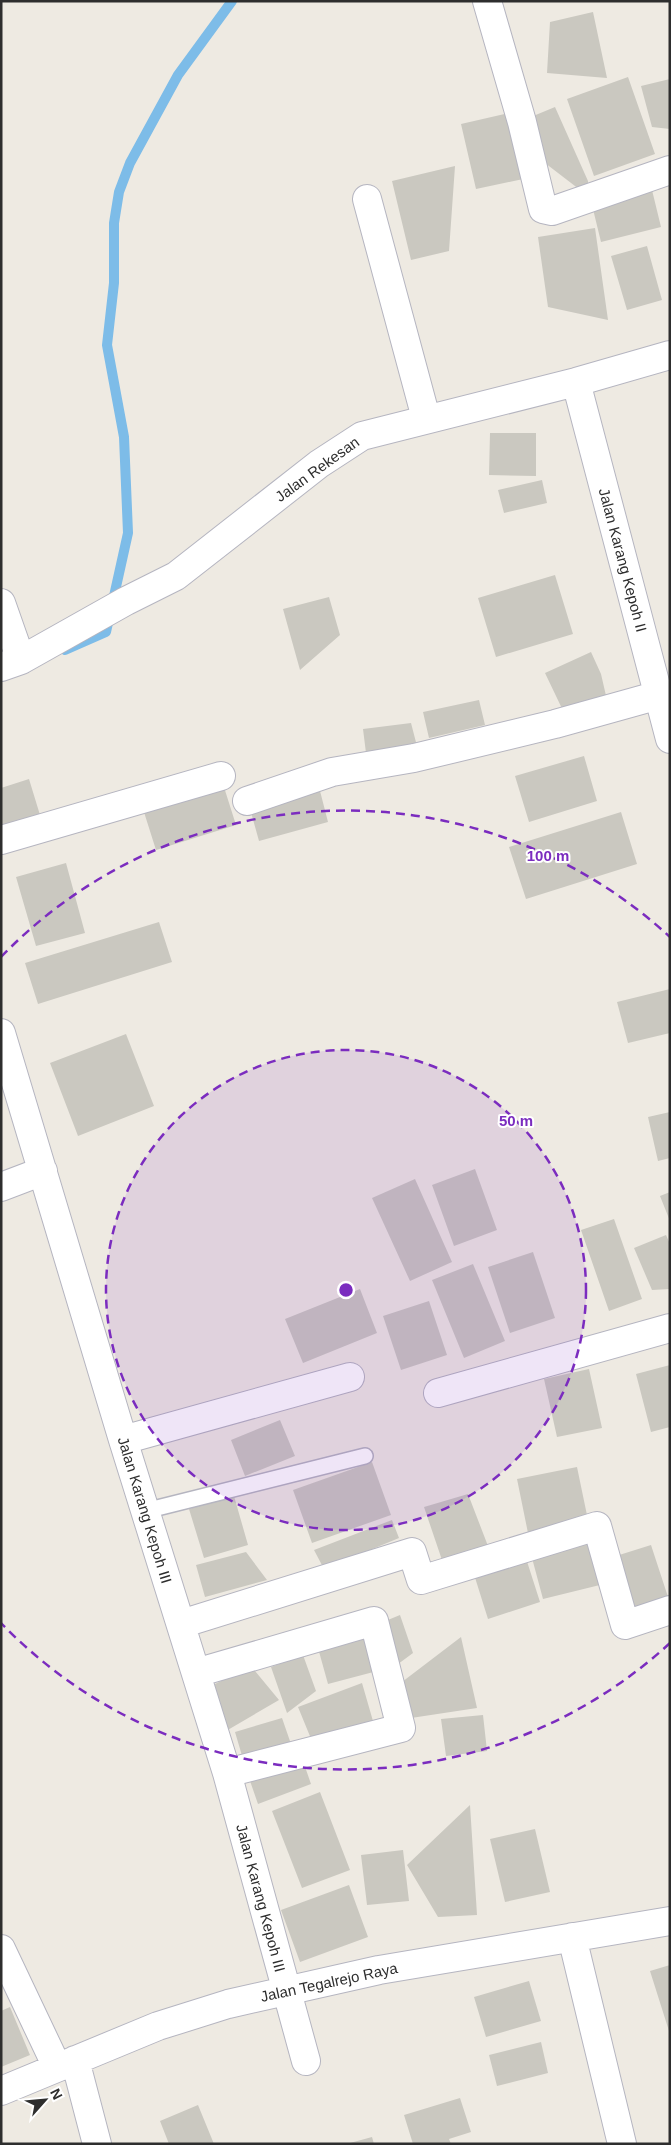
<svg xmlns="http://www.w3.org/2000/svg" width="671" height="2145" viewBox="0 0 671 2145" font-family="Helvetica,sans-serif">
	<rect width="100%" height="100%" fill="#eeeae2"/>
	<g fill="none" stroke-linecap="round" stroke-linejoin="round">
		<path stroke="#7dbce8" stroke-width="10" d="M 65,650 L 106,632 L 128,533 L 124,437 L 107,345 L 114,283 L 114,223 L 119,192 L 130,163 L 178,75 L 232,1"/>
	</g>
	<path fill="#cac8c0" d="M 593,12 L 607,78 L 547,73 L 550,22 Z
		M 628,77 L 655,154 L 594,176 L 567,99 Z
		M 670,79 L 670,129 L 652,127 L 641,86 Z
		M 555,107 L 588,181 L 588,196 L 545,163 L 526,119 Z
		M 513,112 L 528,178 L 476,189 L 461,124 Z
		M 455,166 L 449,251 L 411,260 L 392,181 Z
		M 652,190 L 661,227 L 601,242 L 592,205 Z
		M 595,228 L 608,320 L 548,307 L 538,237 Z
		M 647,246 L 662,300 L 627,310 L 611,256 Z
		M 490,433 L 536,433 L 536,476 L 489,475 Z
		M 542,480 L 547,503 L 504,513 L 498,490 Z
		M 555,575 L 573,634 L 496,657 L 478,598 Z
		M 329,597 L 340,635 L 300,670 L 283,609 Z
		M 591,652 L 601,674 L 607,700 L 567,719 L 545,673 Z
		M 479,700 L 485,725 L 429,738 L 423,712 Z
		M 411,723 L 418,750 L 367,761 L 363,729 Z
		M 584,756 L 597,801 L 529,822 L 515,776 Z
		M 29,779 L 40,815 L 1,828 L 1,788 Z
		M 223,784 L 236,825 L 156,850 L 143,809 Z
		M 319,787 L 328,822 L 259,841 L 249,805 Z
		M 621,812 L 637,864 L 526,899 L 509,847 Z
		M 66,863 L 85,933 L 36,946 L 16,877 Z
		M 159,922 L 172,962 L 38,1004 L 25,963 Z
		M 670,989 L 670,1033 L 628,1043 L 617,1002 Z
		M 126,1034 L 154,1106 L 78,1136 L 50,1063 Z
		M 670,1112 L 670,1158 L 658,1161 L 648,1117 Z
		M 475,1169 L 497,1230 L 454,1246 L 432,1185 Z
		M 415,1179 L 452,1262 L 410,1281 L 372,1198 Z
		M 670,1192 L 670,1221 L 660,1196 Z
		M 614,1219 L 642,1299 L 609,1311 L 581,1230 Z
		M 666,1235 L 670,1244 L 670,1289 L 652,1290 L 634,1248 Z
		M 533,1252 L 555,1318 L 510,1333 L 488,1267 Z
		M 473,1264 L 505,1341 L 464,1358 L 432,1280 Z
		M 360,1289 L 377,1333 L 303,1363 L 285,1319 Z
		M 429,1301 L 447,1355 L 401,1370 L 383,1316 Z
		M 670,1365 L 670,1427 L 651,1432 L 636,1374 Z
		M 589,1369 L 602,1428 L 557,1437 L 544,1379 Z
		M 280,1420 L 295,1456 L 245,1476 L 231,1440 Z
		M 372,1462 L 391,1515 L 312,1543 L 293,1490 Z
		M 577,1467 L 588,1520 L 528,1533 L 517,1479 Z
		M 468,1494 L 488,1546 L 443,1563 L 424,1507 Z
		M 234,1496 L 248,1545 L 204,1558 L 189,1509 Z
		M 392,1520 L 399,1538 L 324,1569 L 314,1550 Z
		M 597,1541 L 608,1583 L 543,1599 L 532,1558 Z
		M 651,1545 L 669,1600 L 634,1612 L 616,1556 Z
		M 246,1552 L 267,1580 L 205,1597 L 196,1565 Z
		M 524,1552 L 540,1602 L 488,1619 L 472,1568 Z
		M 400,1615 L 413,1653 L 390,1670 L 383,1622 Z
		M 372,1635 L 381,1670 L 328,1684 L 318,1648 Z
		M 461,1637 L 477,1708 L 411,1718 L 402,1682 Z
		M 303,1655 L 316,1691 L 287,1713 L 271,1667 Z
		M 251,1666 L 279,1700 L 226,1731 L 213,1685 Z
		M 362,1683 L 375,1728 L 314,1746 L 298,1707 Z
		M 483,1715 L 487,1751 L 446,1756 L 441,1719 Z
		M 282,1718 L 291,1744 L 243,1759 L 235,1732 Z
		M 302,1758 L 311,1784 L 258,1804 L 249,1778 Z
		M 320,1792 L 350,1870 L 302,1888 L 272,1811 Z
		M 470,1805 L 477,1915 L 438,1917 L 407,1865 Z
		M 535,1829 L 550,1892 L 505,1902 L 490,1839 Z
		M 403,1850 L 409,1901 L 367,1905 L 361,1855 Z
		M 349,1885 L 368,1937 L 300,1962 L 281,1910 Z
		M 670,1965 L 670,2031 L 669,2031 L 650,1971 Z
		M 529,1981 L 541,2021 L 486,2037 L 474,1997 Z
		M 10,2007 L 30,2055 L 1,2067 L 1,2011 Z
		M 541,2042 L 548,2073 L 497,2086 L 489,2055 Z
		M 460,2098 L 471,2132 L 449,2139 L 451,2144 L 413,2144 L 404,2115 Z
		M 198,2105 L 214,2144 L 169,2144 L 160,2121 Z
		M 372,2137 L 374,2144 L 350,2144 L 350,2143 Z"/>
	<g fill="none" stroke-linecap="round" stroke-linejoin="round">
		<defs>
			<path id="lane" d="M 145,1511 L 365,1456"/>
			<path id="street" d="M 487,1 L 522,122 L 543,209 L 552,211 L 670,170
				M 367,199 L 426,418
				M 576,382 L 670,739
				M 1,603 L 21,660
				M 1,667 L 21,660 L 126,601 L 176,576 L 319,464 L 362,436 L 576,382 L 670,355
				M 247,801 L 332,772 L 414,758 L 555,724 L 659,695
				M 1,840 L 221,776
				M 1,1033 L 123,1440 L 227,1773 L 306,2061
				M 1,1187 L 43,1171
				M 438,1393 L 670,1328
				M 123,1440 L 350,1377
				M 181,1624 L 412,1552 L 421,1580 L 597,1526 L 625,1625 L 670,1610
				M 196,1673 L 374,1621 L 401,1728 L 227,1773
				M 572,1937 L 622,2144
				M 1,1949 L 57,2067
				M 75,2060 L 97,2144
				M 1,2091 L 158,2026 L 228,2004 L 379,1970 L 670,1921"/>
		</defs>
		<use href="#lane" stroke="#b5b5c0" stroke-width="18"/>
		<use href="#street" stroke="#b5b5c0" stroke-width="30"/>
		<use href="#lane" stroke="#fff" stroke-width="15"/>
		<use href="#street" stroke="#fff" stroke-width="28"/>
	</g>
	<circle cx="346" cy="1290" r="240" fill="#7b2cbf" fill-opacity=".12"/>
	<g fill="none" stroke="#7b2cbf" stroke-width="2.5" stroke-dasharray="9 6">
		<circle cx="346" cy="1290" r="240"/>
		<path d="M670 1643A479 479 0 0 1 1 1623M1 957A479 479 0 0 1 670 937"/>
	</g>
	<g text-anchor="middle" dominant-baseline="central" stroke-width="4" stroke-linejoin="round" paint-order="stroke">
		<g font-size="15" fill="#2e2e2e" stroke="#fff">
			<text transform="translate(317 469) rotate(-36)">Jalan Rekesan</text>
			<text transform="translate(623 560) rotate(75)">Jalan Karang Kepoh II</text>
			<text transform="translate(145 1510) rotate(73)">Jalan Karang Kepoh III</text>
			<text transform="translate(261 1898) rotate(75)">Jalan Karang Kepoh III</text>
			<text transform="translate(329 1982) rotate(-12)">Jalan Tegalrejo Raya</text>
		</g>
	</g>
	<circle cx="346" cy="1290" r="8" fill="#7b2cbf" stroke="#fff" stroke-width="2.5"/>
	<g font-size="15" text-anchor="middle" font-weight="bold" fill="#7b2cbf" stroke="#fff" stroke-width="4" stroke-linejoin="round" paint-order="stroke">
		<text x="548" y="861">100 m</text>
		<text x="516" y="1126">50 m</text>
	</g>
	<rect width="671" height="2145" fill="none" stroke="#2e2e2e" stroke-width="5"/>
	<g transform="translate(45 2100) rotate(63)" stroke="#ffffff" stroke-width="4" paint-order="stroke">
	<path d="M0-4L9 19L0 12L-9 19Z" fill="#2e2e2e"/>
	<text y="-8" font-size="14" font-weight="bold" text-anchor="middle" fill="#2e2e2e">N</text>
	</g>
</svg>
